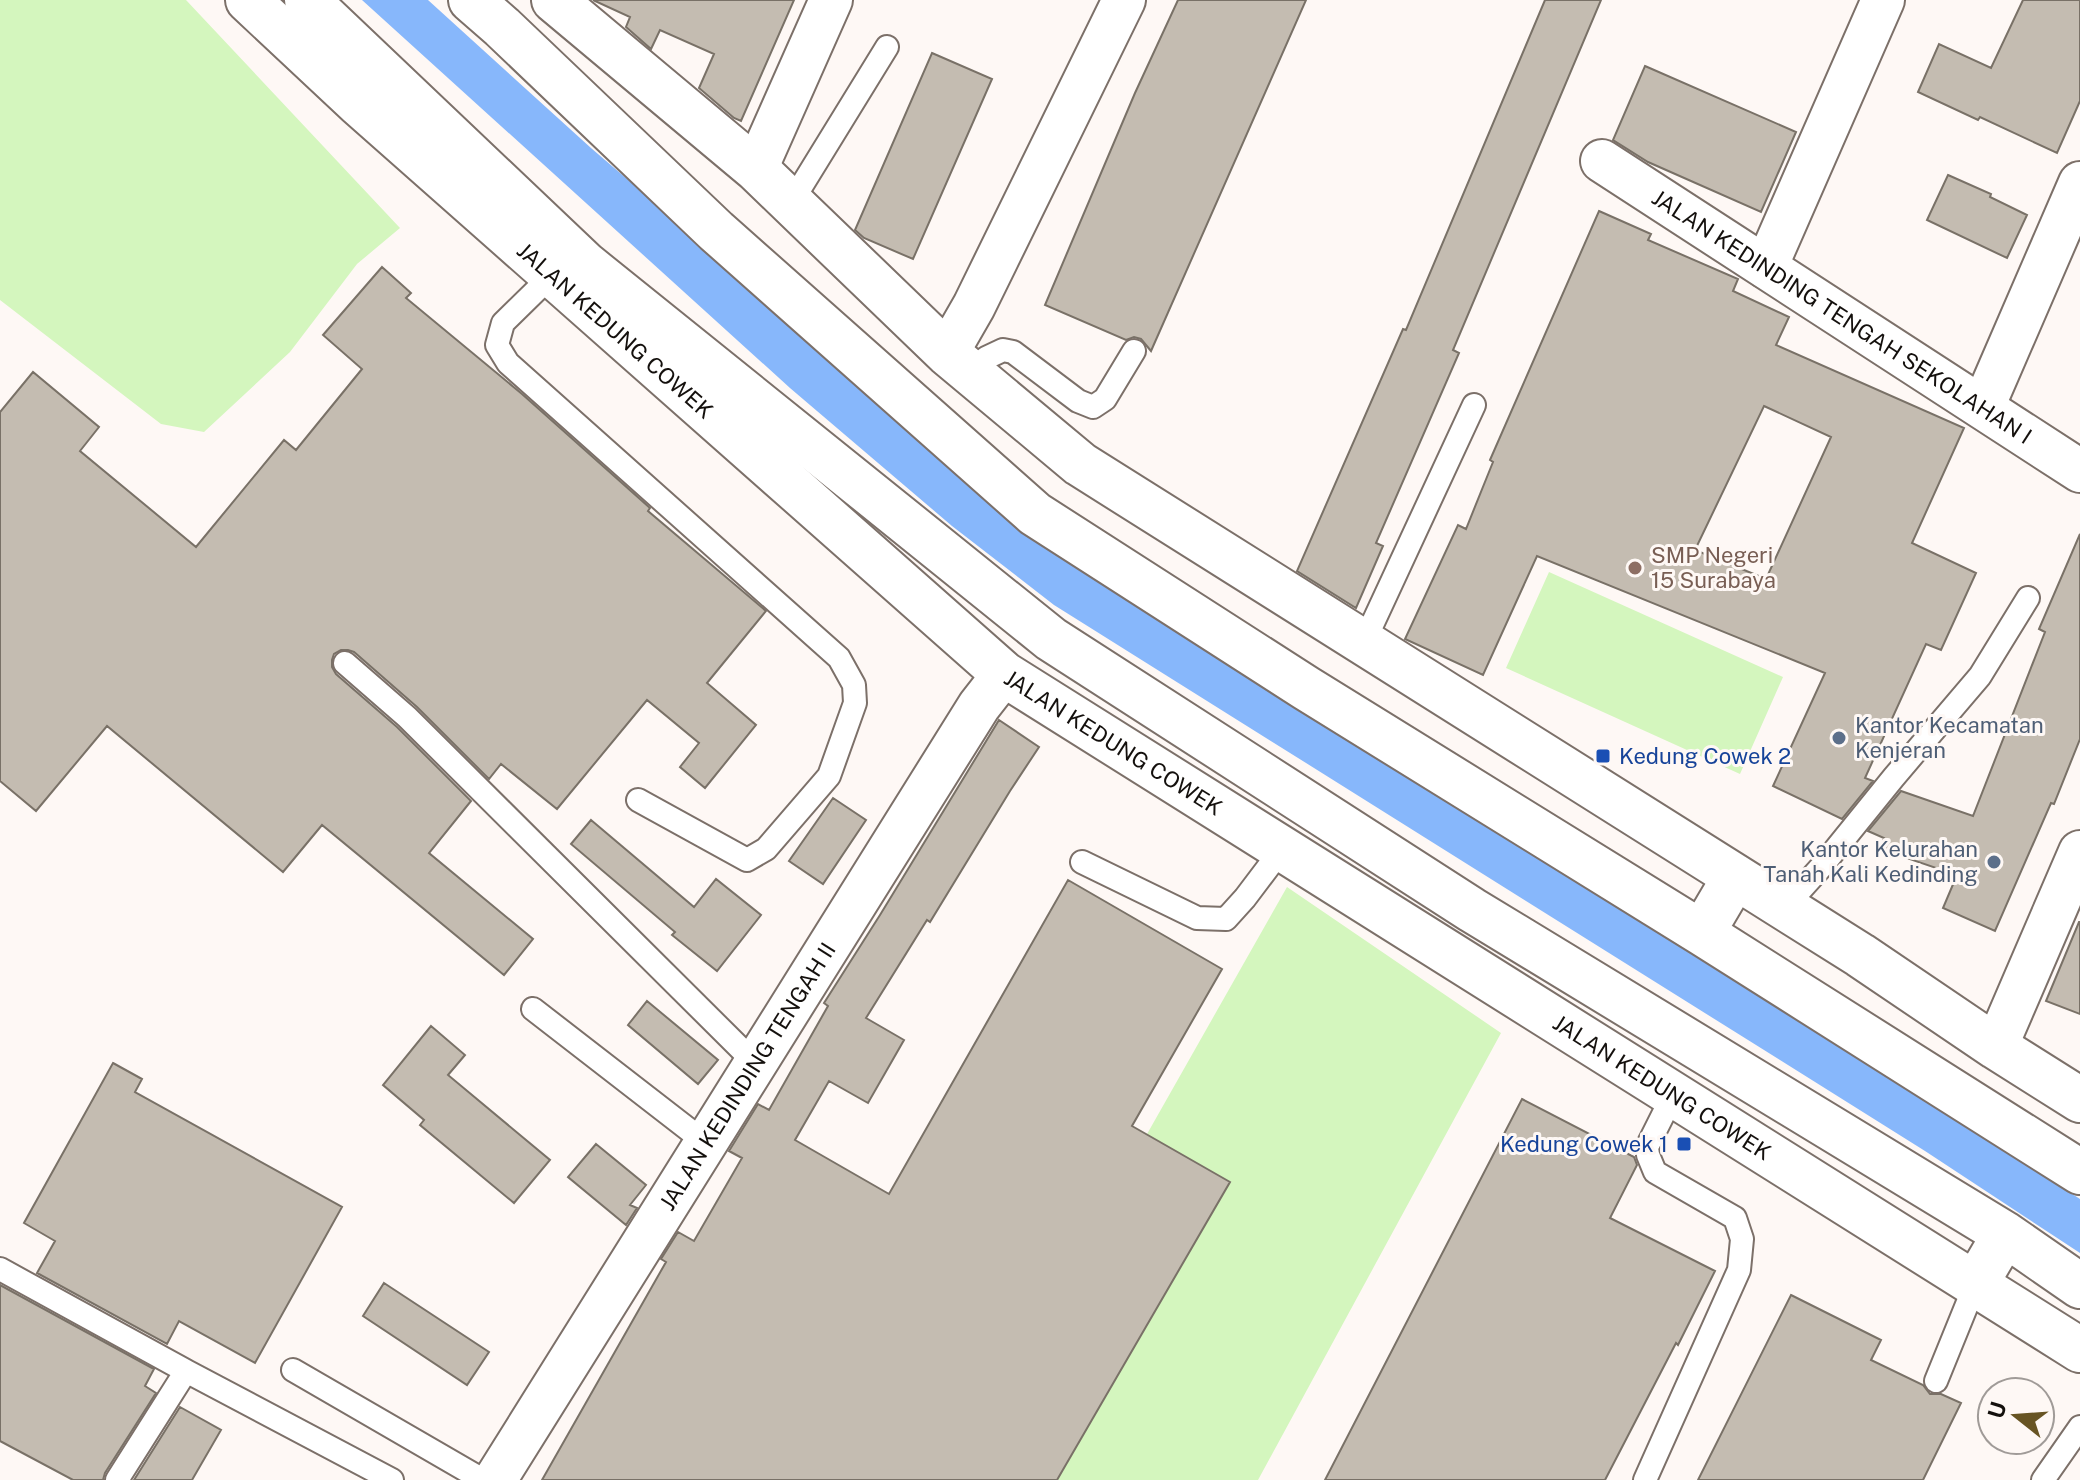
<svg xmlns="http://www.w3.org/2000/svg" width="2080" height="1480" viewBox="0 0 2080 1480" font-family="'Public Sans',sans-serif">
	<rect width="100%" height="100%" fill="#fef8f5"/>
	<path fill="#d4f6be" d="M 0,0 L 186,0 L 400,228 L 357,264 L 290,352 L 204,432 L 161,424 L 0,300 Z
		M 1549,572 L 1783,677 L 1740,774 L 1506,668 Z
		M 1287,887 L 1501,1033 L 1258,1480 L 951,1480 Z"/>
	<path fill="#87b7fb" d="M 362,0 L 428,0 L 591,148 L 797,325 L 1331,720 L 2080,1199 L 2080,1253 L 1925,1151 L 1054,605 L 952,526 L 790,388 Z"/>
	<path fill="#c4bcb1" stroke="#797167" stroke-width="2" fill-rule="evenodd" d="M 593,0 L 794,0 L 741,121 L 734,118 L 699,88 L 714,54 L 660,30 L 651,49 L 626,27 L 630,17 Z
		M 1178,0 L 1306,0 L 1151,351 L 1141,339 L 1134,337 L 1126,340 L 1045,305 L 1135,93 Z
		M 1545,0 L 1601,0 L 1453,350 L 1459,353 L 1376,543 L 1383,546 L 1356,608 L 1297,571 L 1403,329 L 1406,330 Z
		M 2023,0 L 2080,0 L 2080,101 L 2057,153 L 1980,117 L 1978,120 L 1918,92 L 1939,44 L 1991,68 Z
		M 932,53 L 992,79 L 913,259 L 864,238 L 855,230 Z
		M 1645,66 L 1796,132 L 1761,212 L 1648,162 L 1613,140 Z
		M 1948,175 L 1991,194 L 1990,197 L 2027,215 L 2007,258 L 1927,220 Z
		M 1599,211 L 1651,234 L 1648,240 L 1738,279 L 1733,291 L 1789,317 L 1776,345 L 1964,428 L 1912,543 L 1976,573 L 1941,650 L 1926,644 L 1865,778 L 1873,781 L 1842,819 L 1773,786 L 1825,673 L 1537,556 L 1483,675 L 1405,639 L 1458,525 L 1466,529 L 1493,462 L 1490,460 ZM 1764,406 L 1831,437 L 1766,579 L 1695,550 Z
		M 382,267 L 411,293 L 406,298 L 522,394 L 650,508 L 648,511 L 766,611 L 707,683 L 756,725 L 705,788 L 680,767 L 699,743 L 647,700 L 557,809 L 501,764 L 489,779 L 417,707 L 354,652 L 348,650 L 341,650 L 334,654 L 332,660 L 332,667 L 336,674 L 397,727 L 471,801 L 429,853 L 533,939 L 504,975 L 322,825 L 283,872 L 107,726 L 36,811 L 0,781 L 0,412 L 33,372 L 99,427 L 80,451 L 196,547 L 284,440 L 296,450 L 362,369 L 323,335 Z
		M 2080,534 L 2080,739 L 2054,804 L 2051,803 L 1995,931 L 1943,908 L 1957,875 L 1880,849 L 1884,838 L 1868,831 L 1901,791 L 1973,816 L 2045,632 L 2039,629 Z
		M 999,720 L 1039,747 L 1010,791 L 930,922 L 927,920 L 866,1018 L 904,1040 L 868,1103 L 829,1081 L 795,1140 L 889,1194 L 1068,880 L 1222,969 L 1132,1126 L 1230,1182 L 1057,1480 L 542,1480 L 666,1262 L 661,1259 L 678,1232 L 694,1241 L 742,1158 L 729,1151 L 758,1104 L 769,1110 L 828,1006 L 824,1003 L 880,915 Z
		M 833,798 L 866,820 L 823,884 L 789,861 Z
		M 591,820 L 694,907 L 716,879 L 761,915 L 717,971 L 672,935 L 675,932 L 571,844 Z
		M 2079,922 L 2080,922 L 2080,1014 L 2046,1001 Z
		M 647,1001 L 718,1060 L 698,1084 L 628,1025 Z
		M 431,1026 L 465,1055 L 448,1075 L 550,1160 L 514,1203 L 420,1125 L 424,1120 L 383,1085 Z
		M 113,1063 L 142,1079 L 135,1092 L 342,1207 L 255,1363 L 179,1321 L 167,1344 L 37,1273 L 55,1241 L 24,1223 Z
		M 1522,1099 L 1634,1157 L 1637,1165 L 1610,1218 L 1715,1271 L 1678,1345 L 1676,1343 L 1605,1480 L 1325,1480 Z
		M 596,1144 L 646,1185 L 630,1205 L 637,1208 L 626,1225 L 568,1177 Z
		M 384,1283 L 489,1352 L 467,1385 L 363,1316 Z
		M 0,1285 L 154,1369 L 145,1386 L 156,1393 L 105,1473 L 103,1480 L 73,1480 L 0,1441 Z
		M 1791,1295 L 1881,1340 L 1871,1360 L 1923,1385 L 1930,1394 L 1941,1394 L 1961,1403 L 1923,1480 L 1698,1480 Z
		M 180,1407 L 221,1430 L 192,1480 L 134,1480 Z"/>
	<g fill="none" stroke-linecap="round" stroke-linejoin="round">
		<defs>
			<path id="service" d="M 791,203 L 887,47
				M 552,275 L 503,323 L 497,345 L 508,363 L 839,658 L 854,685 L 855,703 L 829,776 L 766,849 L 747,860 L 638,800
				M 973,375 L 986,358 L 1003,350 L 1013,352 L 1078,401 L 1093,407 L 1105,399 L 1134,351
				M 1364,642 L 1474,405
				M 345,663 L 407,717 L 755,1063
				M 1082,862 L 1197,918 L 1226,919 L 1245,898 L 1282,849
				M 1784,908 L 1822,866 L 1894,777 L 1980,676 L 2028,598
				M 533,1009 L 706,1143
				M 0,1269 L 186,1371
				M 293,1370 L 483,1480
				M 1936,1381 L 1975,1285
				M 117,1480 L 186,1371 L 392,1480
				M 1645,1480 L 1739,1270 L 1742,1239 L 1735,1218 L 1655,1172 L 1648,1155 L 1647,1147 L 1673,1095
				M 2043,1480 L 2080,1427"/>
			<g id="minor">
				<path id="s1" d="M 1602,161 L 2080,471"/>
				<path d="M 756,169 L 831,0"/>
				<path d="M 1766,267 L 1883,0"/>
				<path d="M 947,353 L 974,306 L 1124,0"/>
				<path d="M 1983,407 L 2080,183"/>
				<path d="M 1996,1047 L 2080,852"/>
				<path id="s2" d="M 495,1480 L 979,706 L 1004,674"/>
			</g>
			<g id="secondary">
				<path id="s3" d="M 248,0 L 358,103 L 1004,674 L 2080,1350"/>
				<path d="M 554,0 L 756,169 L 947,353 L 1080,464 L 1860,955 L 1996,1047 L 2080,1100"/>
			</g>
			<path id="trunk" d="M 307,0 L 585,264 L 1051,639 L 1472,910 L 2005,1234 L 2080,1286
				M 471,0 L 502,27 L 716,231 L 1035,514 L 1306,688 L 1702,933 L 2080,1172
				M 1702,933 L 1735,877
				M 1975,1285 L 2005,1234"/>
		</defs>
		<use href="#service" stroke="#7c7069" stroke-width="26"/>
		<use href="#minor" stroke="#7c7069" stroke-width="46"/>
		<use href="#secondary" stroke="#7c7069" stroke-width="48"/>
		<use href="#trunk" stroke="#7c7069" stroke-width="48"/>
		<use href="#service" stroke="#fff" stroke-width="22"/>
		<use href="#minor" stroke="#fff" stroke-width="42"/>
		<use href="#secondary" stroke="#fff" stroke-width="44"/>
		<use href="#trunk" stroke="#fff" stroke-width="44"/>
	</g>
	<circle fill="#8d6e63" stroke="#fef8f5" stroke-width="3" cx="1635" cy="568" r="8"/>
	<g fill="#5c6f8a" stroke="#fef8f5" stroke-width="3">
		<circle cx="1839" cy="738" r="8"/>
		<circle cx="1994" cy="862" r="8"/>
	</g>
	<g fill="#1a4fb4" stroke="#fef8f5" stroke-width="3">
		<rect x="1595" y="748" width="16" height="16" rx="4"/>
		<rect x="1676" y="1136" width="16" height="16" rx="4"/>
	</g>
	<g text-anchor="middle" dominant-baseline="central" stroke-width="6" stroke-linejoin="round" paint-order="stroke">
		<g font-size="22" fill="#14100d" stroke="#fef8f5">
			<text stroke="none"><textPath href="#s1" startOffset="286">JALAN KEDINDING TENGAH SEKOLAHAN I</textPath></text>
			<text stroke="none"><textPath href="#s3" startOffset="494">JALAN KEDUNG COWEK</textPath></text>
			<text stroke="none"><textPath href="#s3" startOffset="1142">JALAN KEDUNG COWEK</textPath></text>
			<text stroke="none"><textPath href="#s2" startOffset="476">JALAN KEDINDING TENGAH II</textPath></text>
			<text stroke="none"><textPath href="#s3" startOffset="1790">JALAN KEDUNG COWEK</textPath></text>
		</g>
		<g font-size="22" fill="#785e54" stroke="#fef8f5" text-anchor="start">
			<text x="1651" y="555">SMP Negeri<tspan x="1651" dy="25">15 Surabaya</tspan></text>
		</g>
		<g font-size="22" fill="#4e5e75" stroke="#fef8f5" text-anchor="start">
			<text x="1855" y="725">Kantor Kecamatan<tspan x="1855" dy="25">Kenjeran</tspan></text>
			<text x="1978" y="849" text-anchor="end">Kantor Kelurahan<tspan x="1978" dy="25">Tanah Kali Kedinding</tspan></text>
		</g>
		<g font-size="22" fill="#164399" stroke="#fef8f5" text-anchor="start">
			<text x="1619" y="756">Kedung Cowek 2</text>
			<text x="1668" y="1144" text-anchor="end">Kedung Cowek 1</text>
		</g>
	</g>
	<g transform="translate(2016 1416) rotate(287)"><circle r="38" fill="#fef8f5" stroke="#a09b98" stroke-width="2"/>
	<path d="M0-6L14 30L0 20L-14 30Z" fill="#675423"/>
	<text y="-12" font-size="22" font-weight="bold" text-anchor="middle" fill="#14100d">U</text>
	</g>
</svg>
